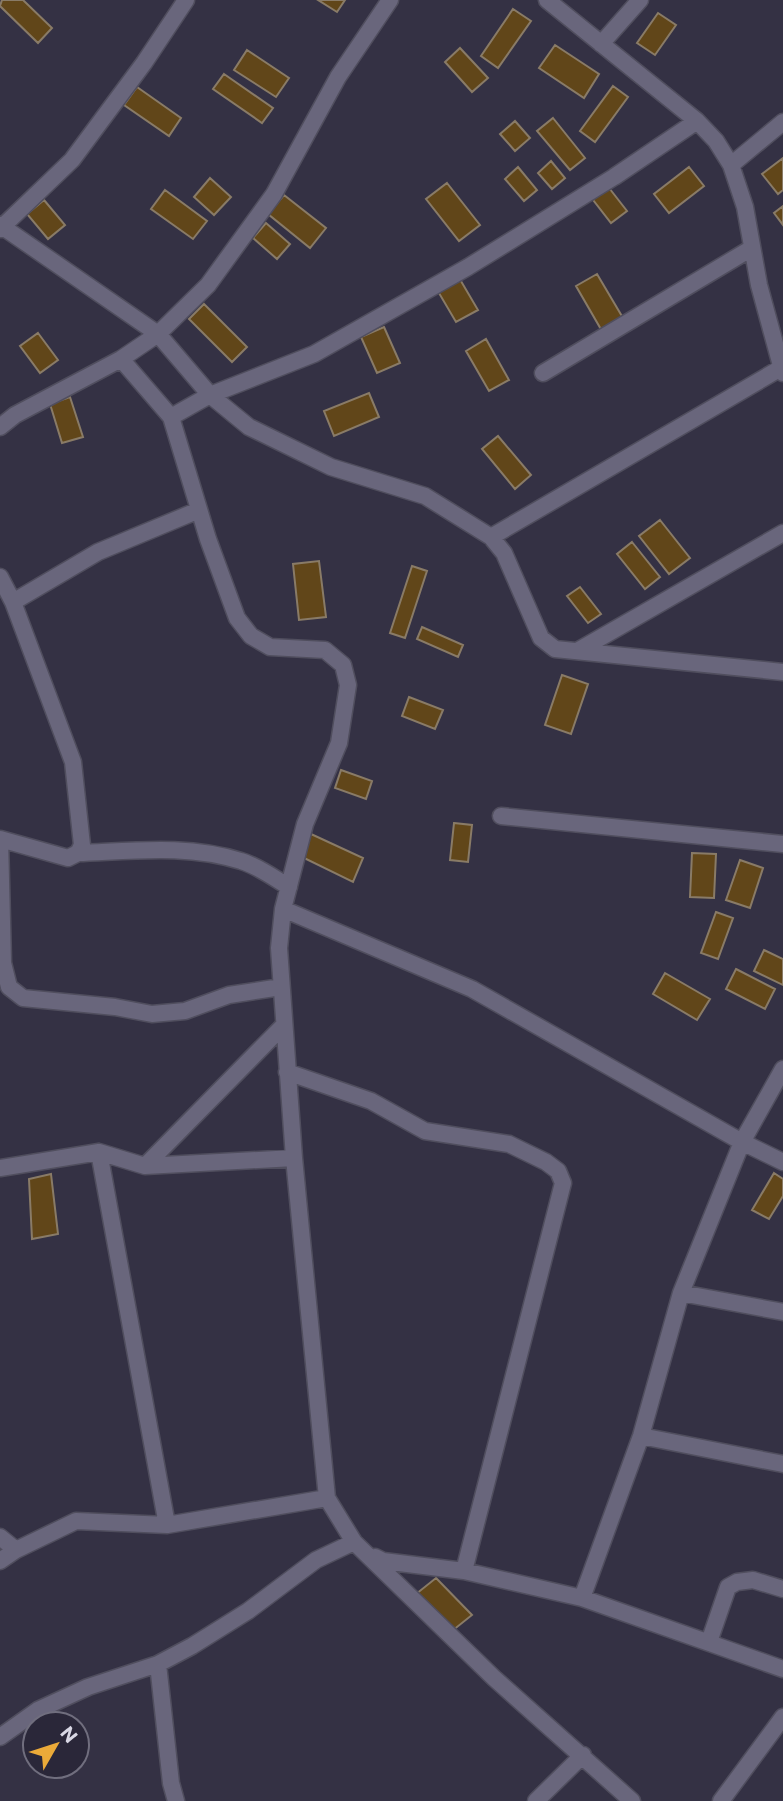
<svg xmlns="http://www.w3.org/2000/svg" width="783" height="1801" viewBox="0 0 783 1801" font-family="Commissioner,sans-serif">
	<rect width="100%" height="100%" fill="#343144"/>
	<path fill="#614619" stroke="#897b67" stroke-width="2" d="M 2,0 L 23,0 L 52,28 L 38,43 L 0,6 Z
		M 318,0 L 345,0 L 337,12 Z
		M 513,9 L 531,21 L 498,68 L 481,56 Z
		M 658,13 L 676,25 L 655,55 L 637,43 Z
		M 555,45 L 599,74 L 584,98 L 539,68 Z
		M 460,48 L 488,78 L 472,92 L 445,62 Z
		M 247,50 L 289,78 L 276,97 L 234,70 Z
		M 224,74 L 273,108 L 262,123 L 213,89 Z
		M 613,86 L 628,97 L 595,142 L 580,131 Z
		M 137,87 L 181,118 L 169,136 L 124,105 Z
		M 553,118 L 585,158 L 570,170 L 537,131 Z
		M 515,121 L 530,138 L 515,151 L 500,134 Z
		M 783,158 L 783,190 L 778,194 L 762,174 Z
		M 551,161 L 565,178 L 552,189 L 538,173 Z
		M 518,167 L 537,190 L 524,201 L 505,179 Z
		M 689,167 L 704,186 L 669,213 L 654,194 Z
		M 210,178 L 231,197 L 214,215 L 194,197 Z
		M 447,183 L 480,225 L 459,241 L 426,199 Z
		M 606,184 L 627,211 L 611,223 L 590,196 Z
		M 165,190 L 207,221 L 193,239 L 151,209 Z
		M 284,195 L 326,228 L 310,248 L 268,214 Z
		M 44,200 L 65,225 L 48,239 L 27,214 Z
		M 783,206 L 783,225 L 774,213 Z
		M 266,223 L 290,244 L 277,259 L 253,238 Z
		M 597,274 L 623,318 L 602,331 L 576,286 Z
		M 458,276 L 478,310 L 456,322 L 436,288 Z
		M 204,304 L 247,347 L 232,362 L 189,319 Z
		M 384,327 L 400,363 L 377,373 L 361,337 Z
		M 38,333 L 58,360 L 40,373 L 20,346 Z
		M 486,339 L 509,380 L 489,391 L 466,351 Z
		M 369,393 L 379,417 L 334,436 L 324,411 Z
		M 70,397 L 83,437 L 62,443 L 50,404 Z
		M 498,436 L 531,475 L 515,489 L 482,449 Z
		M 660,520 L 690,558 L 669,574 L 639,536 Z
		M 632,542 L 660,577 L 645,589 L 617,554 Z
		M 319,561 L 326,617 L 299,620 L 293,564 Z
		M 412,566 L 427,571 L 405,638 L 390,633 Z
		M 580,587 L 601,614 L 588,623 L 567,596 Z
		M 422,627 L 463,645 L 458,657 L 417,639 Z
		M 562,675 L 588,684 L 571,734 L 545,725 Z
		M 409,697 L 443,710 L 435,729 L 402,716 Z
		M 341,770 L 372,781 L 366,799 L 335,788 Z
		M 454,823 L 472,825 L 468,862 L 450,860 Z
		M 311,834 L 363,858 L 353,882 L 300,856 Z
		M 692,853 L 716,854 L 714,898 L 690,897 Z
		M 740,860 L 763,868 L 750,908 L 726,900 Z
		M 716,912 L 733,918 L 718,959 L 701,953 Z
		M 764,950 L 783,959 L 783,985 L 754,971 Z
		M 736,969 L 775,989 L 765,1009 L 726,989 Z
		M 665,973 L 710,999 L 697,1020 L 653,994 Z
		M 774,1173 L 783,1179 L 783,1196 L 769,1219 L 752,1210 Z
		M 51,1174 L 58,1234 L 32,1239 L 29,1179 Z
		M 436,1578 L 472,1615 L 452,1631 L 416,1594 Z"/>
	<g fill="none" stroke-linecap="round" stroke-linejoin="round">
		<defs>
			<path id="minor" d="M 547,0 L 697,121 L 716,141 L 731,165 L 745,207 L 759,285 L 783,373
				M 601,44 L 640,0
				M 731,165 L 783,122
				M 0,225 L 158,334 L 210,395 L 249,427 L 331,467 L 425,496 L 491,537 L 504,553 L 541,638 L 555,649 L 783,672
				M 0,229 L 72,160 L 144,63 L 186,0
				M 121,359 L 171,417 L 208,539 L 237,618 L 251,636 L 270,647 L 325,650 L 343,665 L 348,685 L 339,743 L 305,824 L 283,909 L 279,948 L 294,1158 L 327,1498 L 354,1542 L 494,1678 L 632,1801
				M 543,373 L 752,248
				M 171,417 L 210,395 L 314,354 L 468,267 L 614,177 L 697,121
				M 0,427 L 15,415 L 121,359 L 158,334 L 208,285 L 274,194 L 338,77 L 390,0
				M 491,537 L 781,368
				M 0,577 L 13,602 L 73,762 L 82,845 L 78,853
				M 13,602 L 98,552 L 199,510
				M 579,650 L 783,533
				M 501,816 L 783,844
				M 283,909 L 472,989 L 742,1142 L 783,1162
				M 281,987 L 229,995 L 185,1011 L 152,1014 L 115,1007 L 23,998 L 9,987 L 3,963 L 0,839 L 68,858 L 78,853 C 133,851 188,844 241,861 C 258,866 274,878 289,887
				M 287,1072 L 371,1101 L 425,1131 L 509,1144 L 546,1162 L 558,1171 L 563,1183 L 464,1571
				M 99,1152 L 167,1525
				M 145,1166 L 283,1026
				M 0,1168 L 99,1152 L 145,1166 L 294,1158
				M 681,1293 L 783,1312
				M 641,1436 L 783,1464
				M 0,1537 L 16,1550
				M 375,1557 L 383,1561 L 464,1571 L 582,1598 L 783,1669
				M 0,1561 L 16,1550 L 76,1521 L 167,1525 L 327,1498
				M 582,1598 L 641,1436 L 681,1293 L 742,1142 L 783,1069
				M 709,1642 L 728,1587 L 737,1582 L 753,1580 L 783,1589
				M 158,1664 L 171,1783 L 176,1801
				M 0,1737 L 38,1710 L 88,1687 L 158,1664 L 192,1646 L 248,1611 L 316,1560 L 354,1542
				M 536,1801 L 583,1755
				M 721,1801 L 783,1717"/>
		</defs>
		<use href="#minor" stroke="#504e5e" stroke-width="19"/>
		<use href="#minor" stroke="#69667c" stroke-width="16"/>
	</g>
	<g transform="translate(56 1745) rotate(51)"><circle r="33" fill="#2a2739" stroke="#706e7e" stroke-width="2"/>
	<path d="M0-5L12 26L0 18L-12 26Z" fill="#ebaa39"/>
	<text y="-10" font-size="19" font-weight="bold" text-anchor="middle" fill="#d9d8e5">N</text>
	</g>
</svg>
